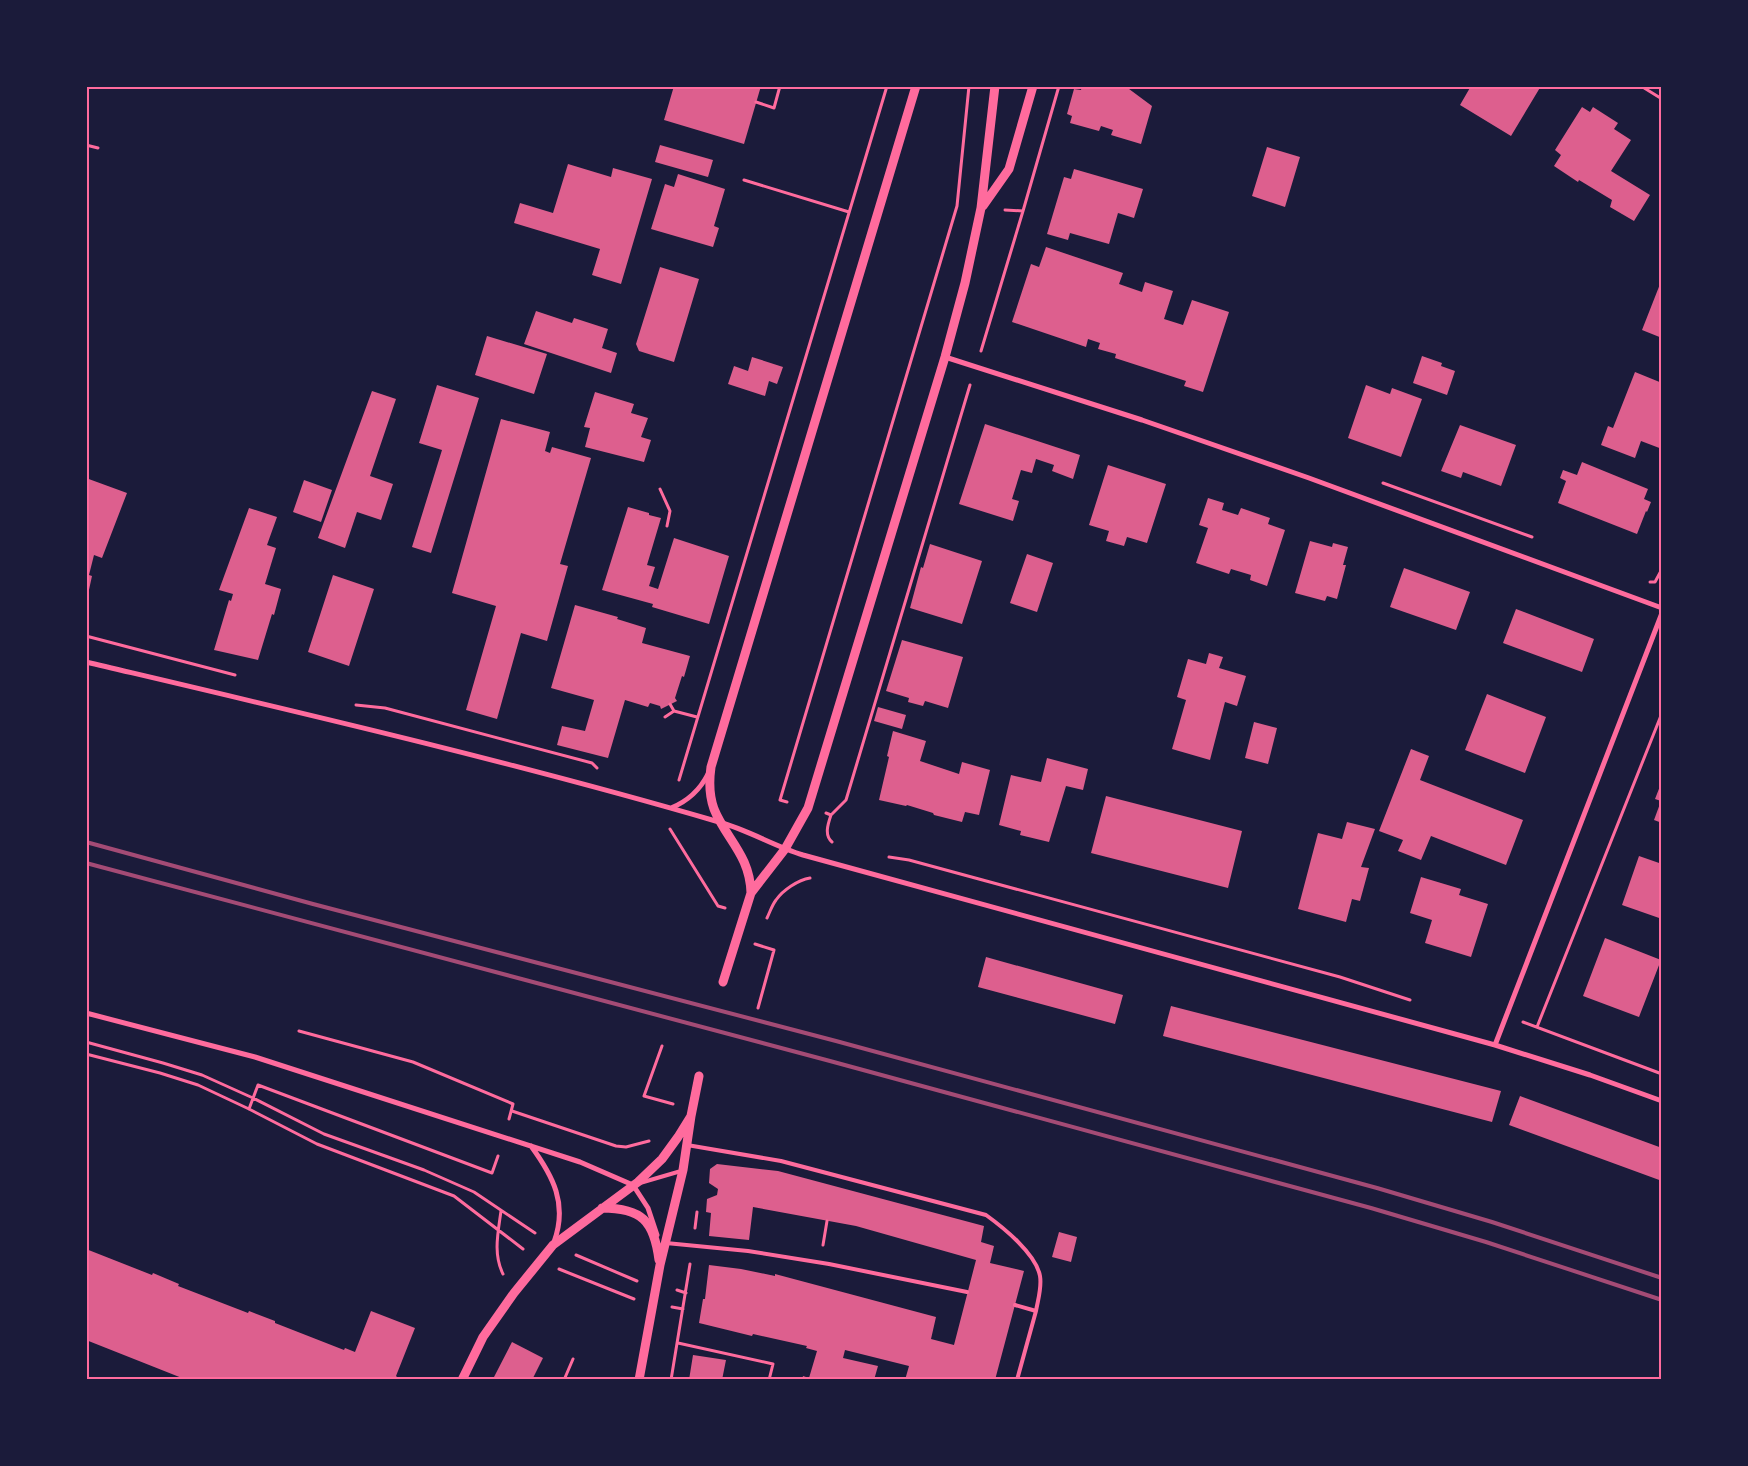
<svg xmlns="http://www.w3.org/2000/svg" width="1748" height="1466" viewBox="0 0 1748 1466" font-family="'Source Sans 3',sans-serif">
	<rect width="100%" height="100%" fill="#1b1b3a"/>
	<path fill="#dd5f8e" d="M 674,86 L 761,86 L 744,144 L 664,120 Z
		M 1082,86 L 1125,86 L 1152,106 L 1141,144 L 1111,135 L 1113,130 L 1101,126 L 1099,131 L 1070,123 L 1072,116 L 1067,114 L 1074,89 L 1081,90 Z
		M 1471,86 L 1541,86 L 1511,136 L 1460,105 Z
		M 1582,107 L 1590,112 L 1593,107 L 1618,123 L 1614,129 L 1631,140 L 1611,171 L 1650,195 L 1634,221 L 1610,207 L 1612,200 L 1579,180 L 1578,182 L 1554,166 L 1561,155 L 1555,150 Z
		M 660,145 L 713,160 L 708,177 L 655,162 Z
		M 1267,147 L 1300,157 L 1285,207 L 1252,196 Z
		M 568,164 L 611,177 L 613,168 L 652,179 L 621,284 L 592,275 L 600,249 L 514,223 L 520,203 L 553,213 Z
		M 1074,169 L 1143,189 L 1134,218 L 1118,213 L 1109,244 L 1070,233 L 1068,240 L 1047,234 L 1064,177 L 1071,179 Z
		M 678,174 L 725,189 L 714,226 L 719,228 L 713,247 L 651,229 L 665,184 L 674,187 Z
		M 1046,247 L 1123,273 L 1119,284 L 1142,292 L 1145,282 L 1173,291 L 1164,319 L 1183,325 L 1192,300 L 1229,312 L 1203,392 L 1184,386 L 1186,381 L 1115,358 L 1116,354 L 1098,349 L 1100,343 L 1088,339 L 1086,347 L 1012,322 L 1031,264 L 1039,267 Z
		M 660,267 L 699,279 L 674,362 L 639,351 L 636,344 Z
		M 1662,279 L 1662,338 L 1642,330 Z
		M 536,311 L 572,323 L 574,318 L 608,329 L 602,348 L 617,353 L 611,373 L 524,344 Z
		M 487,336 L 547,354 L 534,394 L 475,375 Z
		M 1422,356 L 1442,363 L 1441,366 L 1455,371 L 1447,395 L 1413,383 Z
		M 752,357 L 783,367 L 777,384 L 769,381 L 765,396 L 728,384 L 734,366 L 748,371 Z
		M 1635,372 L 1662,383 L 1662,449 L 1641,441 L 1635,458 L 1601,445 L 1608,426 L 1613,428 Z
		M 437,385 L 479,398 L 431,553 L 412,547 L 442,450 L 419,443 Z
		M 1366,385 L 1390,394 L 1392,388 L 1422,399 L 1401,457 L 1348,438 Z
		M 372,391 L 396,399 L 370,476 L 393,484 L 381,520 L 357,512 L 345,548 L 318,538 Z
		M 595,392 L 634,404 L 631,413 L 648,418 L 641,437 L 651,440 L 644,462 L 585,447 L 590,428 L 584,427 Z
		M 501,419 L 550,432 L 545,451 L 550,453 L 552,447 L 591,458 L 560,564 L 568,566 L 547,641 L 521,633 L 497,719 L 466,710 L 496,606 L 452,593 Z
		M 985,424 L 1080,455 L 1073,479 L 1052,471 L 1054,465 L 1036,459 L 1032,473 L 1021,470 L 1012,499 L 1019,501 L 1013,521 L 959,504 Z
		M 1460,425 L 1516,445 L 1501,486 L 1463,472 L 1461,478 L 1441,471 Z
		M 1582,462 L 1648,489 L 1644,499 L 1651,502 L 1647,512 L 1646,511 L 1637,534 L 1558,503 L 1566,481 L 1560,478 L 1563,470 L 1577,475 Z
		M 1108,465 L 1166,484 L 1147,543 L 1127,537 L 1124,546 L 1106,541 L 1109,531 L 1089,525 Z
		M 86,478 L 127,493 L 102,558 L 94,555 L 89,575 L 92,576 L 87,599 Z
		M 304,480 L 332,490 L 321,522 L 293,512 Z
		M 1208,498 L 1224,503 L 1222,510 L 1238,515 L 1241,508 L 1270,518 L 1268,524 L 1285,530 L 1267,586 L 1250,580 L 1251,575 L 1231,569 L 1229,574 L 1196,563 L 1208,528 L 1199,525 Z
		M 628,507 L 649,513 L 649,515 L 661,518 L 647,565 L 655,567 L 649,586 L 658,589 L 674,538 L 729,556 L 709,624 L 652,607 L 653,604 L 602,590 Z
		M 249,508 L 277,517 L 267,545 L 276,548 L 265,584 L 281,589 L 274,615 L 272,614 L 258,660 L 214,650 L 229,600 L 231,601 L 233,594 L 219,590 Z
		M 1310,541 L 1332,547 L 1333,543 L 1348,547 L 1343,565 L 1346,565 L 1337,599 L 1327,596 L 1325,601 L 1295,593 Z
		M 930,544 L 982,561 L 962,624 L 910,608 L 921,567 L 923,568 Z
		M 1027,554 L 1053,563 L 1037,612 L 1010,603 Z
		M 1404,568 L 1470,592 L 1456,630 L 1390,607 Z
		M 333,575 L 374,589 L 349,666 L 308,652 Z
		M 575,605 L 618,617 L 617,619 L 646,628 L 642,643 L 690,656 L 684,677 L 682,676 L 675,698 L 677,701 L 661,709 L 660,706 L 650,703 L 648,707 L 625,700 L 608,758 L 557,745 L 562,726 L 585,731 L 594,700 L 551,688 Z
		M 1516,609 L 1594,639 L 1582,672 L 1503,643 Z
		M 902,640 L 963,657 L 948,708 L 925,701 L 923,706 L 908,702 L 909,698 L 886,691 Z
		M 1209,653 L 1223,657 L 1219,668 L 1246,676 L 1237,706 L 1225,702 L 1210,760 L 1172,749 L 1186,700 L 1177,697 L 1188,659 L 1206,664 Z
		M 1487,694 L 1546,717 L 1525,773 L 1465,750 Z
		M 878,707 L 906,715 L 902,729 L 874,721 Z
		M 1254,722 L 1277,728 L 1268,764 L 1245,758 Z
		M 893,731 L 926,741 L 920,761 L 959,774 L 962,762 L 990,770 L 979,815 L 965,812 L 962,822 L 934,815 L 933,813 L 907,805 L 906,806 L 879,800 L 889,757 L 887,756 Z
		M 1411,749 L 1429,756 L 1420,780 L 1523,820 L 1506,865 L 1431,836 L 1421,860 L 1398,851 L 1403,840 L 1379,831 Z
		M 1047,758 L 1088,769 L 1083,790 L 1066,786 L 1049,842 L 1020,835 L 1021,831 L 999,825 L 1011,775 L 1041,782 Z
		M 1662,781 L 1662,823 L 1654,820 L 1661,801 L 1655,799 Z
		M 1106,796 L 1242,831 L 1228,888 L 1091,853 Z
		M 1347,822 L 1375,829 L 1361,867 L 1369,868 L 1360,901 L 1352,899 L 1346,922 L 1298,909 L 1318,833 L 1342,839 Z
		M 1639,856 L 1662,864 L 1662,919 L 1622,905 Z
		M 1421,877 L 1461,889 L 1459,895 L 1488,904 L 1471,957 L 1425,943 L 1432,920 L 1410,913 Z
		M 1605,938 L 1661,960 L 1639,1017 L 1583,996 Z
		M 986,957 L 1123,995 L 1115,1024 L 978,987 Z
		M 1171,1006 L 1501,1091 L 1492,1122 L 1163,1036 Z
		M 1520,1096 L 1662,1148 L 1662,1181 L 1509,1125 Z
		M 717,1164 L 778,1171 L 984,1226 L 981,1242 L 994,1246 L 990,1263 L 1024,1271 L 995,1380 L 905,1380 L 909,1366 L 845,1350 L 843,1358 L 878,1366 L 874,1380 L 802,1380 L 803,1376 L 809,1378 L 817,1351 L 806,1348 L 807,1346 L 753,1334 L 752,1336 L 699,1323 L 703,1299 L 705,1299 L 709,1265 L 741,1269 L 775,1276 L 775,1274 L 936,1317 L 931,1339 L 954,1345 L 976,1260 L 856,1226 L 753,1207 L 749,1240 L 709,1236 L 711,1213 L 706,1212 L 707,1199 L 717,1195 L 718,1189 L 709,1183 L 710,1169 Z
		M 1059,1232 L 1077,1237 L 1071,1262 L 1052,1257 Z
		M 86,1249 L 152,1275 L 153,1273 L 179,1284 L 178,1286 L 248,1313 L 249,1311 L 275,1321 L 275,1323 L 344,1350 L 345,1348 L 355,1352 L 371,1311 L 415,1328 L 396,1376 L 397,1377 L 396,1380 L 187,1380 L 86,1340 Z
		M 512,1342 L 543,1358 L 532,1380 L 500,1380 L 494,1377 Z
		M 693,1355 L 726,1360 L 722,1380 L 689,1380 Z"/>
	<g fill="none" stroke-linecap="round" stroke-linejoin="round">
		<path stroke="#ff6b9d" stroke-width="3" d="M 1641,86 L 1662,99
			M 756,102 L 774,108 L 780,86
			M 86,145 L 98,148
			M 744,180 L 849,212
			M 1005,210 L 1023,211 L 1059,86
			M 981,351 L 1023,211
			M 1383,483 L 1532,537
			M 660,489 L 670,511 L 667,526
			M 1650,582 L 1655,582 L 1662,569
			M 86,636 L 235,675
			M 670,704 L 674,711
			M 356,705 L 385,708 L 592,763 L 597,768
			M 665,717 L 674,711 L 697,717
			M 679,780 L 887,86
			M 787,802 L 780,800 L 957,206 L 969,86
			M 826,813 L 831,815 L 846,800 L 970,385
			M 831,815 C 828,824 824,835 832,842
			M 670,829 L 718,906 L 725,908
			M 889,857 L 909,860 L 1340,977 L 1410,1000
			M 767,918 C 770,912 772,905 776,900 C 783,890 798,880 810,878
			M 755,944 L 774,950 L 758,1008
			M 1523,1022 L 1662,1074
			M 1537,1027 L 1662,713
			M 299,1031 L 413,1062 L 513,1104 L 509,1119
			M 86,1042 L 163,1063 L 202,1075 L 253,1098 L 324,1134 L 424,1170 L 474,1192 L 535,1233
			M 662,1046 L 644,1096 L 673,1104
			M 86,1054 L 160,1073 L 198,1085 L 249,1109 L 317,1144 L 454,1196 L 523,1249
			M 249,1109 L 258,1085 L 492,1173 L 498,1156
			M 512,1111 L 616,1146 L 626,1147 L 649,1141
			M 501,1211 C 498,1233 493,1254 503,1274
			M 695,1228 L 697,1212
			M 823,1245 L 827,1221
			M 576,1255 L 637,1281
			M 559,1269 L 634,1299
			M 677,1290 L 686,1293
			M 672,1307 L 683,1309
			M 678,1343 L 773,1364 L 769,1380
			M 564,1380 L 573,1359
			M 671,1380 L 690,1264"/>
		<path stroke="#ff6b9d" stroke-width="4" d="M 687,1145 L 781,1161 L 986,1215 C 1004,1228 1036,1254 1040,1276 C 1042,1288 1038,1299 1036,1311 L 1015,1305
			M 640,1183 L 681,1171
			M 666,1243 L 748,1251 L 829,1264 L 967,1292
			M 1017,1380 L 1036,1311"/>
		<path stroke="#ff6b9d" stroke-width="5" d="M 945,357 L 1142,420 L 1309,478 L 1662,608
			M 86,662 C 298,712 510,761 719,822 C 748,830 774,846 803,855 L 1495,1045 L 1590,1075 L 1662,1101
			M 671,808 C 688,801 700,790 708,774
			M 86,1013 L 255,1057 L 580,1162 L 633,1185 L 648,1208 L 657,1235
			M 1495,1045 L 1662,613
			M 531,1146 C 553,1176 568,1204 554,1242"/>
		<path stroke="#ff6b9d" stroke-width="9" d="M 983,206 L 1009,169 L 1033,86
			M 751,893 L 785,849 L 808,808 L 945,357 L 965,283 L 981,208 L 995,86
			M 723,982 L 751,893 C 750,855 726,839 714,809 C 709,795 709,781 711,767 L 916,86
			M 602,1208 C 642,1208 654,1221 659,1260
			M 462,1380 L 483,1337 L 514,1293 L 553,1245 L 638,1182 L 662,1159 L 678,1137 L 691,1116
			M 639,1380 L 660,1265 L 683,1170 L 691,1116 L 699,1076"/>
		<path stroke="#a44b75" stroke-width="4" d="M 86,842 L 313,904 L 836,1041 L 1377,1188 L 1492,1222 L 1662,1278
			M 86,863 L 830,1061 L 1371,1208 L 1486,1242 L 1662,1300"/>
	</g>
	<rect width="1748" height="1466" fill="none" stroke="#1b1b3a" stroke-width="175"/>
	<rect x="88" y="88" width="1572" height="1290" fill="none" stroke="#ff6b9d" stroke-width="2"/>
</svg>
